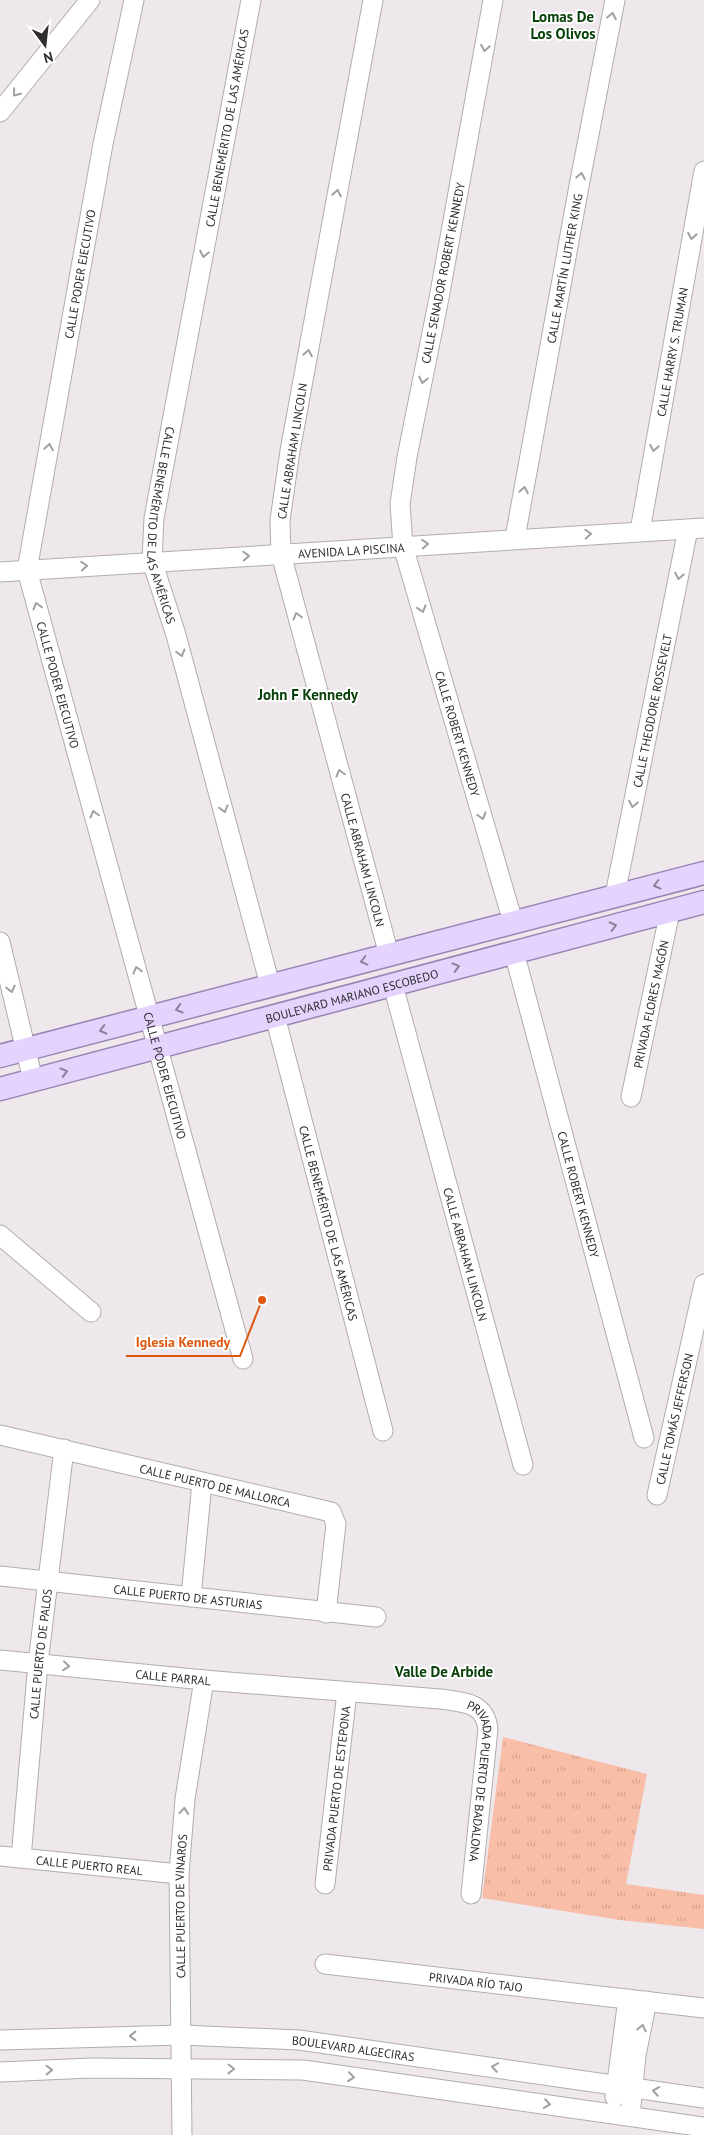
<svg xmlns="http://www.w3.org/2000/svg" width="704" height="2135" viewBox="0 0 704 2135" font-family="'PT Sans',sans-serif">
	<defs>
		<pattern id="grass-tufts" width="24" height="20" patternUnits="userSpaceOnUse" patternTransform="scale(1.25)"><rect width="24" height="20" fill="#f8bea7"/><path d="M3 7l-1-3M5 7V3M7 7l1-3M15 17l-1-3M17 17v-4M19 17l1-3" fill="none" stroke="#d5a390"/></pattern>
	</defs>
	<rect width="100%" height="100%" fill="#eee7ec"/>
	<path fill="url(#grass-tufts)" d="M 503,1737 L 647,1774 L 626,1884 L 704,1895 L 704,1929 L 620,1920 L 482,1898 Z"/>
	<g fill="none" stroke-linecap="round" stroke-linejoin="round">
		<defs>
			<g id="minor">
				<path id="s1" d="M 134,0 L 103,144 L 27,570 L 243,1359"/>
				<path id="s2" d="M 251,0 L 154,518 L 152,561 L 176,635 L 270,985"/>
				<path id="s3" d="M 373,0 L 290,451 L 280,520 L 281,554 L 389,955"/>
				<path id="s4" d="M 493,0 L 439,298 L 407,457 L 400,504 L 403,546 L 513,922"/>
				<path d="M 0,112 L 90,0"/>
				<path id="s5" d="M 640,531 L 704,171"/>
				<path id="s6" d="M 515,538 L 579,186 L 615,0"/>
				<path id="s7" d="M 0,572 L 704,528"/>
				<path id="s8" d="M 615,895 L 688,529"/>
				<path d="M 0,942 L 33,1080"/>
				<path id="s9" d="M 514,952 L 644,1438"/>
				<path id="s10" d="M 393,985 L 523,1465"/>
				<path id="s11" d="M 275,1016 L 383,1431"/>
				<path id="s12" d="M 631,1097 L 670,911"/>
				<path d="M 0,1235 L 91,1312"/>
				<path id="s13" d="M 0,1435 L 331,1512 L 336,1524 L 326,1613"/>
				<path id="s14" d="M 657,1495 L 704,1284"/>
				<path id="s15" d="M 0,1576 L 376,1617"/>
				<path d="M 191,1597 L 202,1483"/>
				<path id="s16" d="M 0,1660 L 204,1680 L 440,1699 C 463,1702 485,1702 488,1729 L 471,1894"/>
				<path id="s17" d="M 0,1856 L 179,1874"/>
				<path id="s18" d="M 21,1858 L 38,1663 L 64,1449"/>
				<path id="s19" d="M 325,1884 L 347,1692"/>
				<path id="s20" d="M 325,1964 L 704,2008"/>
				<path id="s21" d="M 0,2040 L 182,2035 L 299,2040 L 704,2098"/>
				<path d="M 0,2072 L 91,2068 L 303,2070 L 704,2127"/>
				<path d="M 615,2097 L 628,1999"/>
				<path d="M 630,2116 L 636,2055 L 647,2001"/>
				<path id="s22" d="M 182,2135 L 179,1874 L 185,1799 L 204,1680"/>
			</g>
			<g id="major">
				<path d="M 0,1056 L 704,873"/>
				<path id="s23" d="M 0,1089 L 704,902"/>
			</g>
		</defs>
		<use href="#minor" stroke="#b2acb0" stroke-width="21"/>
		<use href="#major" stroke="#9885b4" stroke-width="25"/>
		<use href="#minor" stroke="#fff" stroke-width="19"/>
		<use href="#major" stroke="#e3d3fd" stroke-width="22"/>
	</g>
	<defs><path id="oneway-chevron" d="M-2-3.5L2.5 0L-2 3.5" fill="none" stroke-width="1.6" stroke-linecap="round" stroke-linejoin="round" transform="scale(1.25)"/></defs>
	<g stroke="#a1a0a1">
		<use href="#oneway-chevron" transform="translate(612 16) rotate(-79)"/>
		<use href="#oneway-chevron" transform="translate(485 48) rotate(100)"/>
		<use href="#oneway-chevron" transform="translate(16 93) rotate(129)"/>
		<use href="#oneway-chevron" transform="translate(581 176) rotate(-79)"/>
		<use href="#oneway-chevron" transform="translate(337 193) rotate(-80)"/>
		<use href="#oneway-chevron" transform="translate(692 236) rotate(100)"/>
		<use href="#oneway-chevron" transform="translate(204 254) rotate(101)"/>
		<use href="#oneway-chevron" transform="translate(308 353) rotate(-80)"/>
		<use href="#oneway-chevron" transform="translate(423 380) rotate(102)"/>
		<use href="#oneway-chevron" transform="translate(49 447) rotate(-80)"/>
		<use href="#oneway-chevron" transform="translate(654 448) rotate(100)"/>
		<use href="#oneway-chevron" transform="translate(524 490) rotate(-80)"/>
		<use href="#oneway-chevron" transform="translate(588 534) rotate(-3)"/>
		<use href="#oneway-chevron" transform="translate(425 544) rotate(-4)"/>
		<use href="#oneway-chevron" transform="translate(246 556) rotate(-3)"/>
		<use href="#oneway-chevron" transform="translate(84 566) rotate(-4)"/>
		<use href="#oneway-chevron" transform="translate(679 576) rotate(101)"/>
		<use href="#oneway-chevron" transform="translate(37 606) rotate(-105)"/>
		<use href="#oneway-chevron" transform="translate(422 609) rotate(73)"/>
		<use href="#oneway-chevron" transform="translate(297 616) rotate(-105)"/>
		<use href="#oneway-chevron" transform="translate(181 653) rotate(75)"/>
		<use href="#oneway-chevron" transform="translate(340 773) rotate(-105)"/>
		<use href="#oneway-chevron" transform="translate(633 804) rotate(101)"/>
		<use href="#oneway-chevron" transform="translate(224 809) rotate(75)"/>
		<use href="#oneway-chevron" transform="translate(94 814) rotate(-105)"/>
		<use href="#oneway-chevron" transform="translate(482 816) rotate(74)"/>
		<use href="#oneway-chevron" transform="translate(137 970) rotate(-105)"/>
		<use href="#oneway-chevron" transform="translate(11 989) rotate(77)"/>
		<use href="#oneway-chevron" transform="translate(66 1666) rotate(6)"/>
		<use href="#oneway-chevron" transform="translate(184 1811) rotate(-85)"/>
		<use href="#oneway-chevron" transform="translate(642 2028) rotate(-78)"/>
		<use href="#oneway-chevron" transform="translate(133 2036) rotate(178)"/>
		<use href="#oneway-chevron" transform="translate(495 2067) rotate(-171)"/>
		<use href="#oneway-chevron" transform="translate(231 2069) rotate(1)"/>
		<use href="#oneway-chevron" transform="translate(49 2070) rotate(-2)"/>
		<use href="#oneway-chevron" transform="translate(351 2077) rotate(7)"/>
		<use href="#oneway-chevron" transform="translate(656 2091) rotate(-171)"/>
		<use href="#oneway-chevron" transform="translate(547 2104) rotate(8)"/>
	</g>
	<g stroke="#888096">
		<use href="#oneway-chevron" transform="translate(657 885) rotate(166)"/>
		<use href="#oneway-chevron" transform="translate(613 926) rotate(-14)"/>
		<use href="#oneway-chevron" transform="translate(364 961) rotate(166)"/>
		<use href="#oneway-chevron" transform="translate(456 967) rotate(-15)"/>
		<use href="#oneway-chevron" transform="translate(179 1009) rotate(164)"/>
		<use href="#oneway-chevron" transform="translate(103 1030) rotate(166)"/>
		<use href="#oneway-chevron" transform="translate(64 1072) rotate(-15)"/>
	</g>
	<g text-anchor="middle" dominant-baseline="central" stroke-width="4" stroke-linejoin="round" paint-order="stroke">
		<g font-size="12" fill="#2e2c2e" stroke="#fff">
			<text transform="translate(227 128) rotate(-80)">CALLE BENEMÉRITO DE LAS AMÉRICAS</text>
			<text stroke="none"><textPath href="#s6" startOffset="274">CALLE MARTÍN LUTHER KING</textPath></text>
			<text transform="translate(443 273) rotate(-79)">CALLE SENADOR ROBERT KENNEDY</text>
			<text transform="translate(80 274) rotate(-80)">CALLE PODER EJECUTIVO</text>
			<text stroke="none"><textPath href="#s5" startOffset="182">CALLE HARRY S. TRUMAN</textPath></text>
			<text transform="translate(292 451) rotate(-81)">CALLE ABRAHAM LINCOLN</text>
			<text stroke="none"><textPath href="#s2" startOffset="535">CALLE BENEMÉRITO DE LAS AMÉRICAS</textPath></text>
			<text stroke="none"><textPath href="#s7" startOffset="352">AVENIDA LA PISCINA</textPath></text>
			<text stroke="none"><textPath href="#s1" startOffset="699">CALLE PODER EJECUTIVO</textPath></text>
			<text stroke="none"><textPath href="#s8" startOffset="188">CALLE THEODORE ROSSEVELT</textPath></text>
			<text stroke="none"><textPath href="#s4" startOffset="750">CALLE ROBERT KENNEDY</textPath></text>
			<text stroke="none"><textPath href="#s3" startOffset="879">CALLE ABRAHAM LINCOLN</textPath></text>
			<text stroke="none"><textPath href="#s23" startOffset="364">BOULEVARD MARIANO ESCOBEDO</textPath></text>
			<text stroke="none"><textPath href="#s12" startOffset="95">PRIVADA FLORES MAGÓN</textPath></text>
			<text stroke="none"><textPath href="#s1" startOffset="1104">CALLE PODER EJECUTIVO</textPath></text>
			<text stroke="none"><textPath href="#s9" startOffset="251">CALLE ROBERT KENNEDY</textPath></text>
			<text stroke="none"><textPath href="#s11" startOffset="214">CALLE BENEMÉRITO DE LAS AMÉRICAS</textPath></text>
			<text stroke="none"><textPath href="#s10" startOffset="279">CALLE ABRAHAM LINCOLN</textPath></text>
			<text stroke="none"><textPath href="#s14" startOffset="78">CALLE TOMÁS JEFFERSON</textPath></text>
			<text stroke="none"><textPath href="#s13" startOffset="221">CALLE PUERTO DE MALLORCA</textPath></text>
			<text stroke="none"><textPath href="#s15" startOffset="189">CALLE PUERTO DE ASTURIAS</textPath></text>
			<text stroke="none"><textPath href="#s18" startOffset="205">CALLE PUERTO DE PALOS</textPath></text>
			<text stroke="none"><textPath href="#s16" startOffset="174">CALLE PARRAL</textPath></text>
			<text stroke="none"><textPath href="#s16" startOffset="554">PRIVADA PUERTO DE BADALONA</textPath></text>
			<text stroke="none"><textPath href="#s19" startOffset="96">PRIVADA PUERTO DE ESTEPONA</textPath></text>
			<text stroke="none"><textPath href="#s17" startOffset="90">CALLE PUERTO REAL</textPath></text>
			<text stroke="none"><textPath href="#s22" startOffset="229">CALLE PUERTO DE VINAROS</textPath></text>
			<text stroke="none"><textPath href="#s20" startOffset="152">PRIVADA RÍO TAJO</textPath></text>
			<text stroke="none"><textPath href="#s21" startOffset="354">BOULEVARD ALGECIRAS</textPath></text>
		</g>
		<g font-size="15" font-weight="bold" fill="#084009" stroke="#fff">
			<text x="563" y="16">Lomas De<tspan x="563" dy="17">Los Olivos</tspan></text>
			<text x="308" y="694">John F Kennedy</text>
			<text x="444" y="1671">Valle De Arbide</text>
		</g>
	</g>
	<path fill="none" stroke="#df570e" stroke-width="2" d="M262 1300L240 1356H126"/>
	<circle fill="#df570e" stroke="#fff" stroke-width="2" cx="262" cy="1300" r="5"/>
	<g font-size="14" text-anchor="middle" font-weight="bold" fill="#df570e" stroke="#fff" stroke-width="4" stroke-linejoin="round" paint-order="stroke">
		<text x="183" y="1347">Iglesia Kennedy</text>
	</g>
	<g transform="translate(45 45) rotate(165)" stroke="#ffffff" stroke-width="4" paint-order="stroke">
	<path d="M0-4L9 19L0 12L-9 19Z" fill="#2e2c2e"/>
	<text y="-8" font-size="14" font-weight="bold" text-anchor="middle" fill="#2e2c2e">N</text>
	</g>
</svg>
